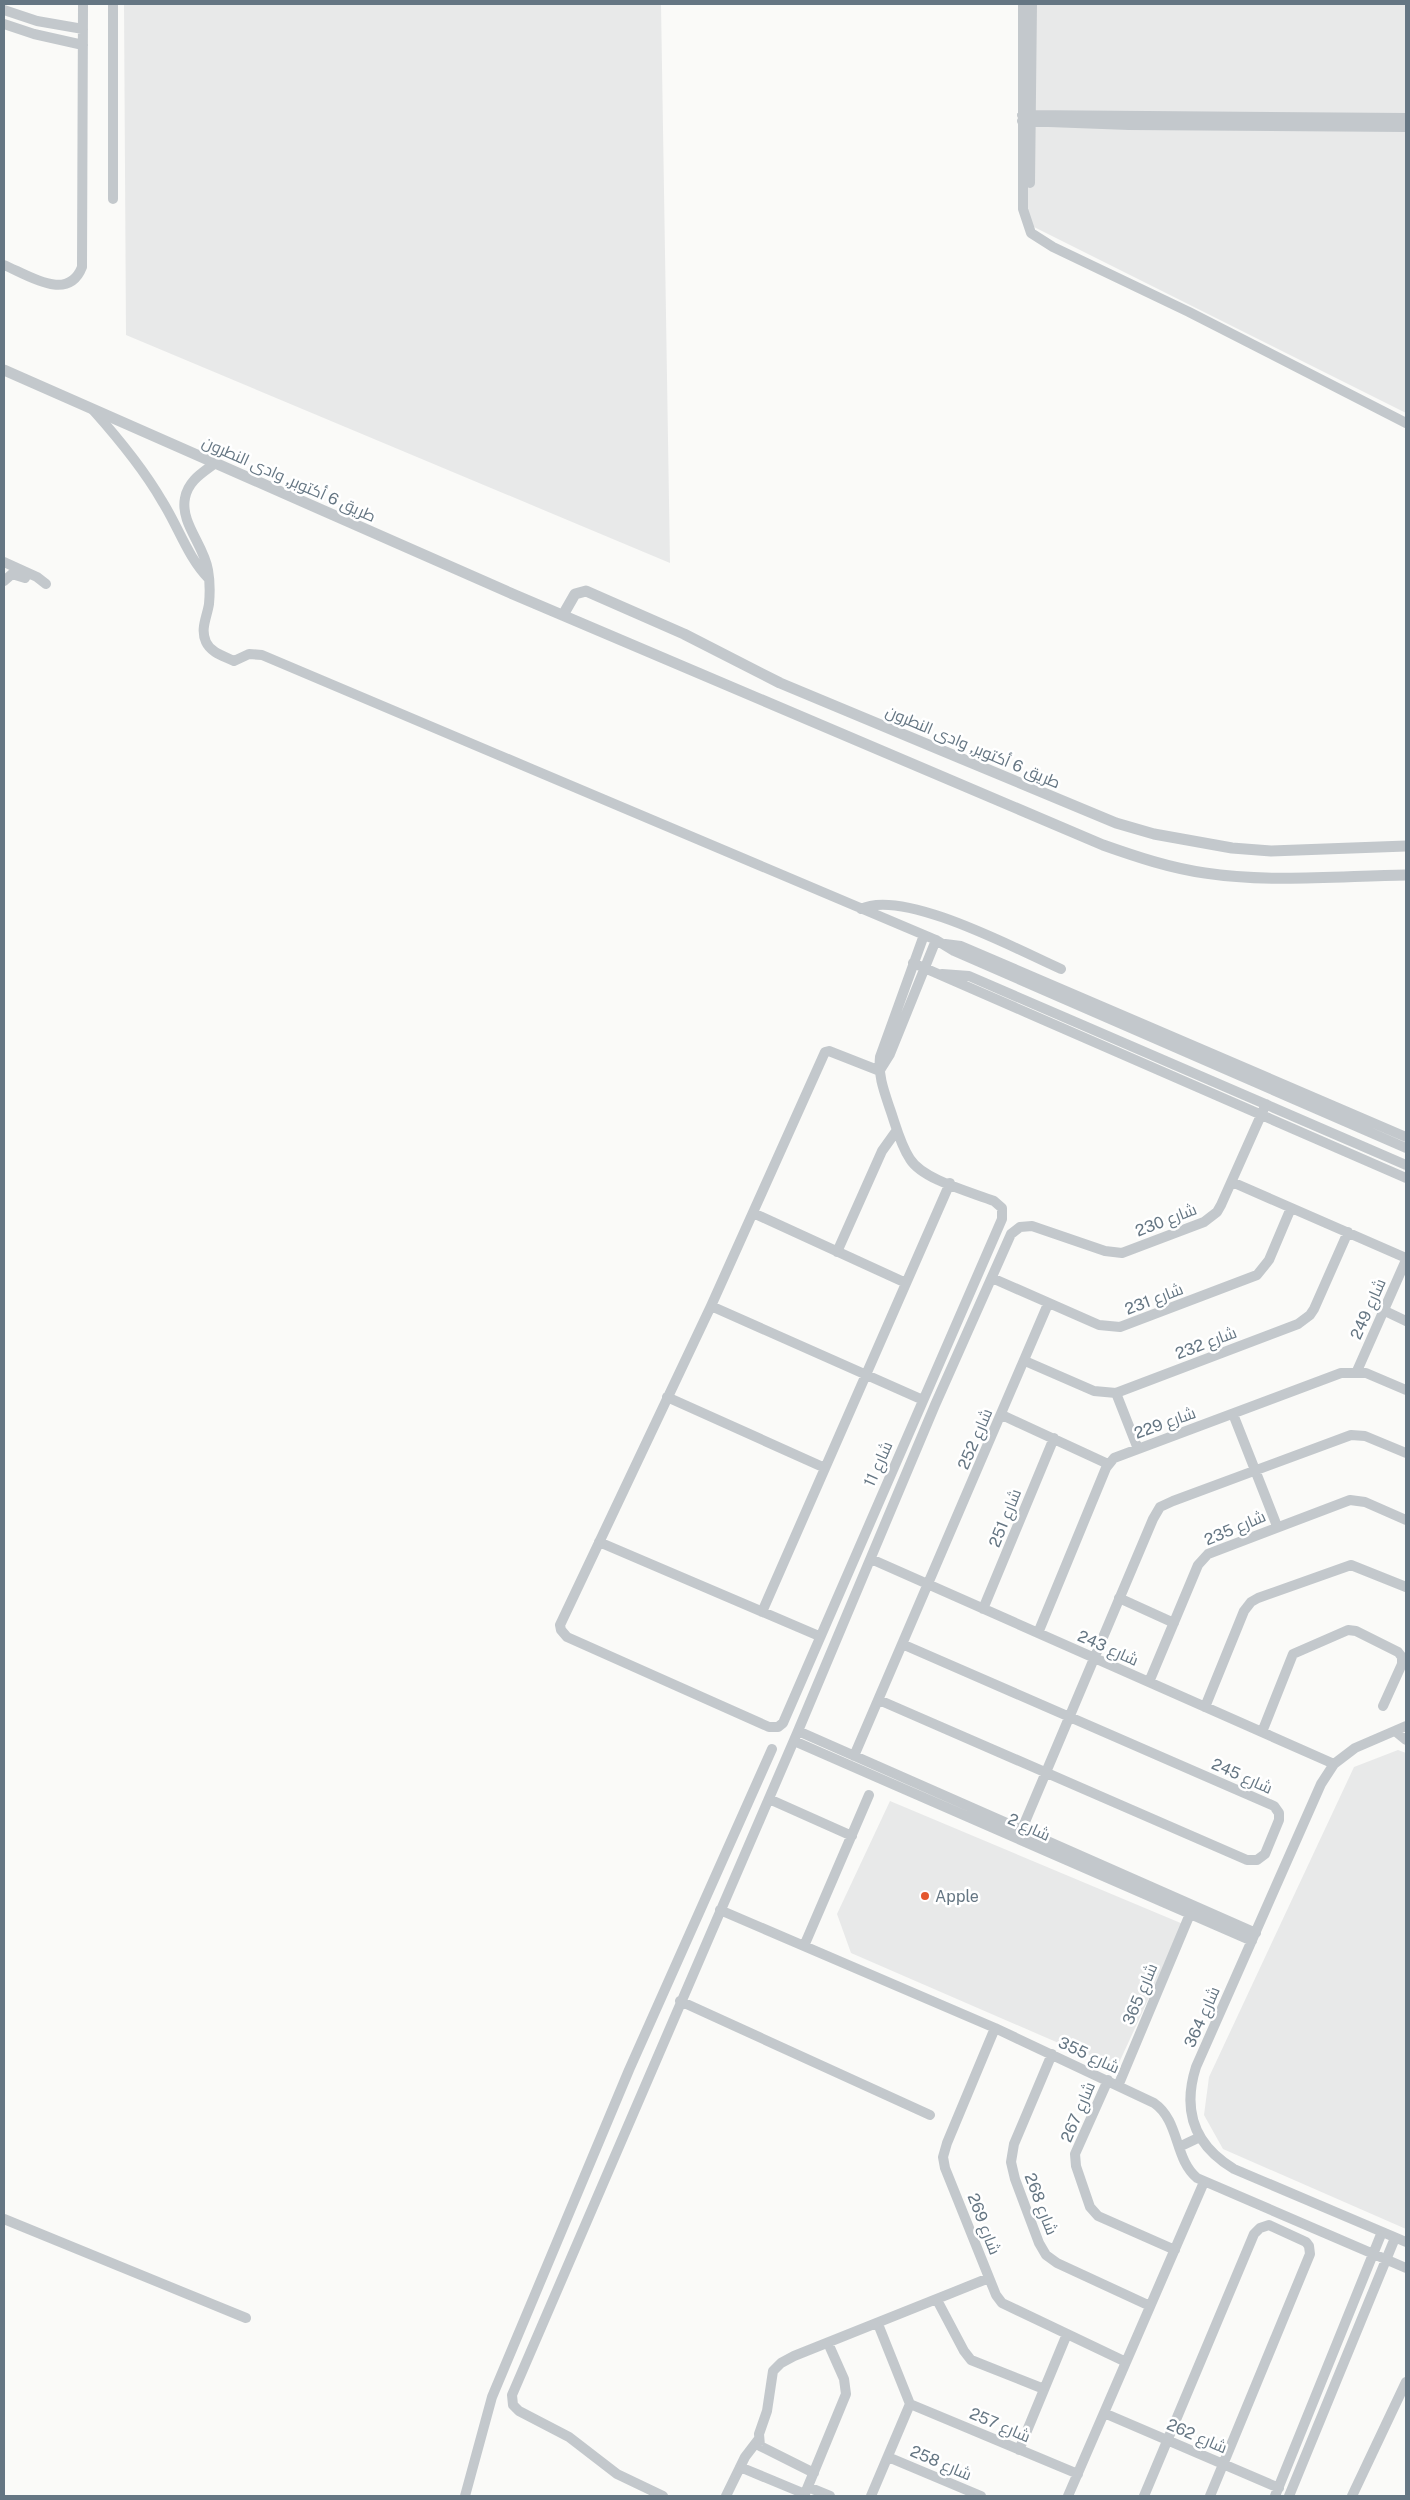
<svg xmlns="http://www.w3.org/2000/svg" width="1410" height="2500" viewBox="0 0 1410 2500" font-family="'Public Sans',Cairo,sans-serif">
	<rect width="100%" height="100%" fill="#fafaf8"/>
	<path fill="#e8e9e9" d="M 124,4 L 661,4 L 670,563 L 126,335 Z
		M 1026,4 L 1406,4 L 1406,413 L 1024,222 Z
		M 1398,1750 L 1406,1753 L 1406,2229 L 1223,2149 L 1204,2115 L 1209,2077 L 1354,1767 Z
		M 890,1801 L 1183,1924 L 1118,2065 L 1077,2051 L 851,1953 L 837,1914 Z"/>
	<g fill="none" stroke-linecap="round" stroke-linejoin="round">
		<path stroke="#c3c8cc" stroke-width="10" d="M 113,4 L 113,199
			M 1023,4 L 1023,209 L 1031,233 L 1053,247 L 1189,312 L 1406,423
			M 4,10 L 37,21 L 83,29
			M 4,24 L 34,34 L 83,45
			M 1022,115 L 1406,118
			M 1022,121 L 1129,125 L 1406,127
			M 1030,183 L 1032,4
			M 4,265 C 28,275 68,303 82,267 L 83,4
			M 93,410 C 118,438 143,468 162,501 C 178,526 188,558 209,579
			M 214,464 C 202,473 188,481 185,498 C 180,523 204,545 208,570 C 210,581 210,593 209,604 C 207,617 200,629 206,642 C 211,653 224,656 234,661 L 249,654 L 262,655 L 936,940 L 954,951 L 1406,1148
			M 4,562 L 37,577 L 46,584
			M 4,581 L 12,574 L 25,578
			M 861,909 C 903,888 1018,950 1061,969
			M 945,944 L 961,946 L 1406,1137
			M 913,963 L 1406,1178
			M 942,974 L 969,976 L 1406,1165
			M 880,1070 L 890,1054 L 936,940
			M 880,1071 L 829,1051 L 825,1052 L 711,1306 L 560,1625 L 561,1630 L 567,1637 L 769,1727 L 778,1727 L 783,1723 L 1002,1219 L 1002,1208 L 994,1201 C 971,1192 923,1180 910,1159 C 900,1144 896,1126 890,1109 C 884,1091 878,1076 880,1057 L 924,935
			M 1232,1182 L 1406,1258
			M 753,1213 L 906,1283
			M 837,1252 L 882,1151 L 897,1130
			M 992,1278 L 1099,1325 L 1120,1327 L 1257,1275 L 1269,1260 L 1291,1208
			M 711,1306 L 923,1400
			M 1385,1311 L 1406,1321
			M 1025,1361 L 1094,1391 L 1116,1393 L 1298,1324 L 1310,1315 L 1314,1309 L 1348,1232
			M 1357,1371 L 1406,1260
			M 1116,1393 L 1138,1449
			M 667,1397 L 825,1468
			M 1233,1414 L 1277,1526
			M 1002,1415 L 1108,1464
			M 599,1542 L 819,1636
			M 871,1559 L 1334,1764
			M 1119,1598 L 1174,1623
			M 983,1609 L 1054,1438
			M 762,1612 L 950,1183
			M 1038,1633 L 1106,1468 L 1114,1458 L 1341,1373 L 1366,1373 L 1406,1390
			M 1149,1682 L 1198,1565 L 1208,1554 L 1350,1500 L 1365,1502 L 1406,1520
			M 879,1700 L 1247,1860 L 1257,1860 L 1265,1854 L 1279,1820 L 1279,1813 L 1274,1806 L 902,1644
			M 1205,1707 L 1244,1611 L 1251,1602 L 1258,1598 L 1351,1565 L 1406,1587
			M 1406,1726 L 1355,1748 L 1334,1764 L 1321,1784 L 1196,2067 C 1182,2111 1194,2145 1234,2169 L 1406,2242
			M 798,1731 L 1256,1933
			M 1395,1731 L 1406,1740
			M 1262,1732 L 1293,1654 L 1348,1630 L 1356,1631 L 1398,1652 L 1402,1657 L 1402,1664 L 1383,1706
			M 794,1741 L 1252,1941
			M 854,1756 L 1048,1304
			M 769,1799 L 852,1836
			M 1022,1829 L 1153,1519 L 1160,1507 L 1173,1501 L 1351,1435 L 1365,1436 L 1406,1453
			M 720,1910 L 995,2028 L 1154,2103 C 1180,2121 1174,2159 1197,2178 L 1406,2268
			M 804,1946 L 869,1795
			M 680,2001 L 930,2115
			M 995,2028 L 947,2143 L 943,2157 L 945,2168 L 996,2295 L 1002,2303 L 1126,2362
			M 1052,2054 L 1014,2144 L 1011,2162 L 1015,2179 L 1039,2243 L 1046,2255 L 1057,2263 L 1150,2306
			M 1108,2080 L 1075,2154 L 1076,2166 L 1090,2207 L 1098,2216 L 1175,2250
			M 1118,2086 L 1190,1914
			M 1179,2147 L 1200,2137
			M 4,2219 L 246,2318
			M 937,2300 L 964,2351 L 971,2360 L 1044,2389
			M 910,2404 L 1078,2474
			M 1104,2413 L 1279,2488
			M 1019,2450 L 1067,2334
			M 888,2457 L 981,2496
			M 740,2467 L 805,2494
			M 814,2473 L 760,2446 L 759,2434 L 767,2411 L 773,2371 L 781,2363 L 794,2356 L 989,2278
			M 808,2487 L 830,2496
			M 465,2496 L 492,2397 L 629,2070 L 772,1749
			M 663,2496 L 617,2474 L 569,2437 L 519,2411 L 513,2405 L 512,2395 L 798,1731 L 935,1405 L 1011,1234 L 1020,1227 L 1032,1226 L 1105,1251 L 1122,1253 L 1204,1222 L 1217,1212 L 1221,1205 L 1266,1104
			M 726,2496 L 745,2457 L 758,2440
			M 804,2496 L 846,2394 L 844,2379 L 828,2343
			M 871,2496 L 910,2404 L 878,2324
			M 1068,2496 L 1204,2182
			M 1144,2496 L 1254,2234 L 1260,2228 L 1269,2225 L 1306,2242 L 1309,2246 L 1310,2254 L 1210,2496
			M 1275,2496 L 1382,2232
			M 1289,2496 L 1395,2238
			M 1352,2496 L 1406,2382"/>
		<path stroke="#c3c8cc" stroke-width="11" d="M 4,370 L 515,595 L 1103,845 C 1137,857 1170,868 1205,873 C 1271,883 1340,876 1406,875
			M 563,615 L 575,594 L 586,591 L 684,634 L 780,683 L 1116,823 L 1154,834 L 1232,848 L 1271,851 L 1406,846"/>
	</g>
	<circle fill="#e4572e" stroke="#fff" stroke-width="2" cx="925" cy="1896" r="5"/>
	<g text-anchor="middle" dominant-baseline="central" stroke-width="5" stroke-linejoin="round" paint-order="stroke">
		<g font-size="16" fill="#657683" stroke="#fff">
			<text transform="translate(289 479) rotate(24)">طريق 6 أكتوبر, وادى النطرون</text>
			<text transform="translate(973 747) rotate(23)">طريق 6 أكتوبر, وادى النطرون</text>
			<text transform="translate(1166 1220) rotate(-21)">شارع 230</text>
			<text transform="translate(1154 1299) rotate(-21)">شارع 231</text>
			<text transform="translate(1368 1309) rotate(-66)">شارع 249</text>
			<text transform="translate(1206 1343) rotate(-21)">شارع 232</text>
			<text transform="translate(1165 1423) rotate(-20)">شارع 229</text>
			<text transform="translate(975 1439) rotate(-67)">شارع 252</text>
			<text transform="translate(878 1464) rotate(-66)">شارع 11</text>
			<text transform="translate(1005 1518) rotate(-68)">شارع 251</text>
			<text transform="translate(1235 1528) rotate(-23)">شارع 235</text>
			<text transform="translate(1108 1648) rotate(24)">شارع 243</text>
			<text transform="translate(1242 1776) rotate(24)">شارع 245</text>
			<text transform="translate(1029 1827) rotate(24)">شارع 2</text>
			<text transform="translate(1140 1994) rotate(-67)">شارع 365</text>
			<text transform="translate(1202 2017) rotate(-66)">شارع 364</text>
			<text transform="translate(1089 2055) rotate(25)">شارع 355</text>
			<text transform="translate(1078 2112) rotate(-67)">شارع 267</text>
			<text transform="translate(1041 2204) rotate(69)">شارع 268</text>
			<text transform="translate(984 2224) rotate(69)">شارع 269</text>
			<text transform="translate(1000 2425) rotate(23)">شارع 257</text>
			<text transform="translate(1197 2436) rotate(23)">شارع 262</text>
			<text transform="translate(941 2463) rotate(23)">شارع 258</text>
		</g>
		<g font-size="16" fill="#657683" stroke="#fff" text-anchor="start">
			<text x="935" y="1896">Apple</text>
		</g>
	</g>
	<rect width="1410" height="2500" fill="none" stroke="#657683" stroke-width="10"/>
</svg>
